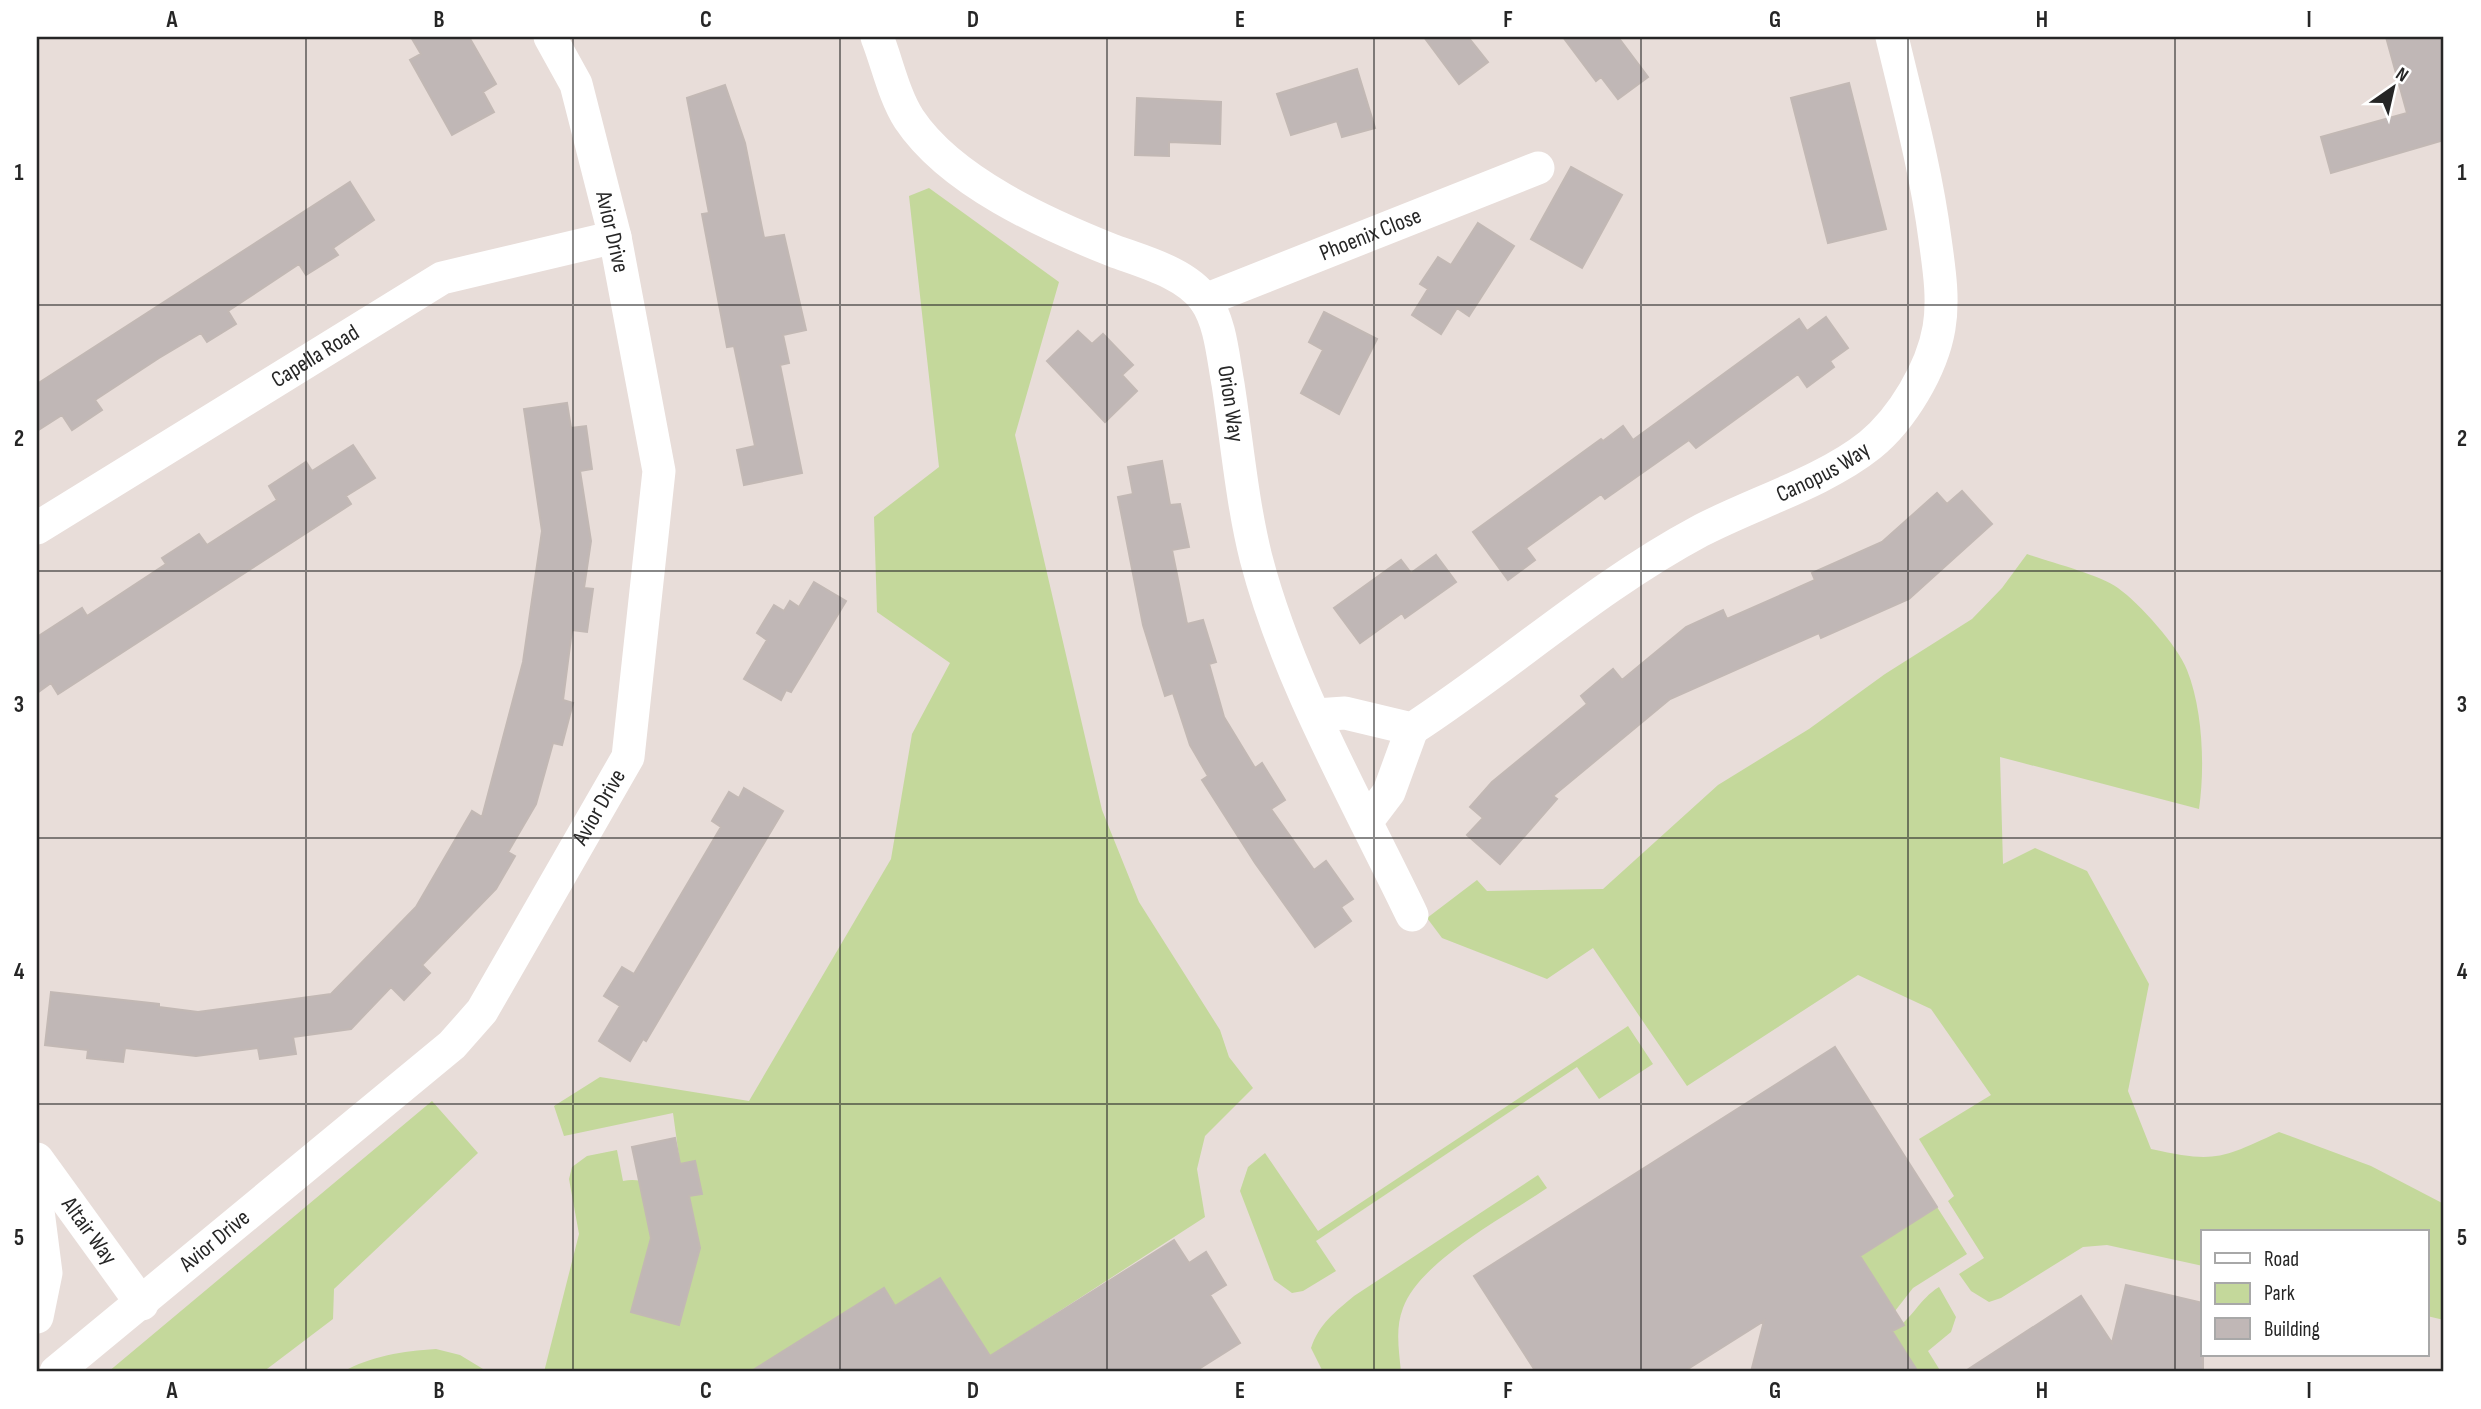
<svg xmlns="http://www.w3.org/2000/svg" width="2481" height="1409" viewBox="0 0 2481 1409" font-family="'Sofia Sans Condensed',sans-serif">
	<rect width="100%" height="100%" fill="#e8ddd9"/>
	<path fill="#c4d89b" d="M 929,188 L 1059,282 L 1015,435 L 1102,810 L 1139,902 L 1220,1030 L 1229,1057 L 1253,1088 L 1205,1136 L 1197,1169 L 1205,1217 L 990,1356 L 940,1278 L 895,1306 L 884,1288 L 750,1372 L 544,1372 L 579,1234 L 569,1179 L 572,1167 L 587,1156 L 617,1150 L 623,1181 C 653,1175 675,1201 702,1193 L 695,1161 L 680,1164 L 673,1113 L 564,1136 L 554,1106 L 600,1077 L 749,1101 L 891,859 L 912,734 L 950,663 L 877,612 L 874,517 L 939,467 L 909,196 Z
		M 2027,554 C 2050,562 2101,575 2118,588 C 2139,603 2178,646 2187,670 C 2203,710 2205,768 2199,809 L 2000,757 L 2003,864 L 2035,848 L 2087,871 L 2149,984 L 2128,1091 L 2151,1149 C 2215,1163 2221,1159 2279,1132 L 2371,1166 L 2444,1204 L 2444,1320 L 2427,1316 L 2427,1232 L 2203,1232 L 2203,1266 L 2107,1245 L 2083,1247 L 2001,1298 L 1989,1302 L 1971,1291 L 1959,1274 L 1984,1258 L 1948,1201 L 1954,1196 L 1919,1139 L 1991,1095 L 1931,1009 L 1858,975 L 1687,1086 L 1593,948 L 1547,979 L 1442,938 L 1427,918 L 1477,880 L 1487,891 L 1603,889 L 1718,785 L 1809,729 L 1885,674 L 1972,619 L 2002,588 Z
		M 1628,1026 L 1653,1064 L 1599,1099 L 1577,1067 L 1316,1241 L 1336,1271 L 1303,1291 L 1292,1293 L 1274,1280 L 1240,1191 L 1248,1167 L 1265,1153 L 1318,1231 Z
		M 432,1101 L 478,1153 L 334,1289 L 333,1319 L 263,1372 L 108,1372 Z
		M 1538,1175 L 1547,1188 C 1506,1216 1420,1261 1403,1308 C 1395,1328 1399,1351 1401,1372 L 1323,1372 L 1311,1348 C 1319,1324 1335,1312 1354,1296 Z
		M 1937,1207 L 1967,1254 L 1913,1288 L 1895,1311 L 1860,1256 Z
		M 1939,1287 L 1956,1317 L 1951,1332 L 1928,1351 L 1941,1372 L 1918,1372 L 1892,1331 C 1912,1320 1919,1299 1939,1287 Z
		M 436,1349 L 460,1355 L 488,1372 L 342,1372 C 372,1356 402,1351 436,1349 Z"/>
	<path fill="#c0b7b6" stroke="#c2b8b4" stroke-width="2" d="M 411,37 L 469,37 L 496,84 L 483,92 L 494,112 L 452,135 L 410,60 L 421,54 Z
		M 1424,37 L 1468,37 L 1488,62 L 1459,84 Z
		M 1563,37 L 1618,37 L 1648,77 L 1618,99 L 1601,77 L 1596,81 Z
		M 2386,37 L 2444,37 L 2444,140 L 2331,173 L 2321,137 L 2407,113 Z
		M 1357,69 L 1375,128 L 1342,137 L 1337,121 L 1291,135 L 1277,94 Z
		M 1849,83 L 1886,229 L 1828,243 L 1791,98 Z
		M 725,85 L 745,143 L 764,238 L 784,235 L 806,330 L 783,335 L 789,363 L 780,365 L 802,473 L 744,485 L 737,450 L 755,446 L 734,346 L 727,347 L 702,214 L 709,213 L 687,98 Z
		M 1137,98 L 1221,102 L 1220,144 L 1169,142 L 1169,156 L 1135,155 Z
		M 1571,167 L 1622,195 L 1582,268 L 1531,239 Z
		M 350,182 L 374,220 L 333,248 L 338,255 L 306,275 L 299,264 L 228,311 L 236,324 L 207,342 L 201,333 L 159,358 L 95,400 L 102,410 L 72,430 L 62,415 L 37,431 L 37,384 Z
		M 1478,223 L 1514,246 L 1469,316 L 1457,308 L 1441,334 L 1412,315 L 1428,289 L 1420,284 L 1438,257 L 1451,265 Z
		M 1324,312 L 1377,339 L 1339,414 L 1301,393 L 1323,350 L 1309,342 Z
		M 1826,317 L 1848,348 L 1830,361 L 1834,367 L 1807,387 L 1798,374 L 1696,448 L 1689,440 L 1605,499 L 1601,494 L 1526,548 L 1535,560 L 1508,580 L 1473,532 L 1601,439 L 1603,441 L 1623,426 L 1633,440 L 1799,319 L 1807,331 Z
		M 1078,331 L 1092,344 L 1103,334 L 1133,365 L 1122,375 L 1137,391 L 1105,422 L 1047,361 Z
		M 567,403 L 571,428 L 586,426 L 592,469 L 580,471 L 591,541 L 584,588 L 593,589 L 587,632 L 572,630 L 563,700 L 573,703 L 562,745 L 553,743 L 536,804 L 508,852 L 515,856 L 496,889 L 422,965 L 430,973 L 404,1000 L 391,987 L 351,1029 L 293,1037 L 296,1054 L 260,1059 L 258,1048 L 196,1056 L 125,1048 L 123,1062 L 87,1058 L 88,1050 L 45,1045 L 51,992 L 159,1004 L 159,1007 L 198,1012 L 331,994 L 416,907 L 472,811 L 482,817 L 523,662 L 542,531 L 524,409 Z
		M 353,445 L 375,478 L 346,496 L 351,504 L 58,694 L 51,683 L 37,693 L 37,637 L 82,608 L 87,616 L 166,564 L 162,558 L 199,534 L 207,545 L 277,500 L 269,486 L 306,462 L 312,471 Z
		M 1162,461 L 1170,505 L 1180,504 L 1189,547 L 1172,550 L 1187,624 L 1203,620 L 1216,662 L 1209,664 L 1224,717 L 1255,768 L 1262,763 L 1285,800 L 1271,809 L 1314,870 L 1326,861 L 1353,899 L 1341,907 L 1351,921 L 1315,947 L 1255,863 L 1202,780 L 1208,776 L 1190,745 L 1173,693 L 1165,696 L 1143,625 L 1118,497 L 1133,494 L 1128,467 Z
		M 1962,491 L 1992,524 L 1909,599 L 1821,638 L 1819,633 L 1670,699 L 1553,796 L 1557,799 L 1500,864 L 1467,835 L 1483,818 L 1470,807 L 1492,782 L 1587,704 L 1581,696 L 1613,669 L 1622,680 L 1686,627 L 1723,610 L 1727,619 L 1815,580 L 1812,573 L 1882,542 L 1937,493 L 1947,504 Z
		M 1436,555 L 1456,582 L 1405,618 L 1402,613 L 1360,643 L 1334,608 L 1401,560 L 1411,573 Z
		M 814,582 L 846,601 L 791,692 L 786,690 L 781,700 L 744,679 L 767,640 L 757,633 L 774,605 L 784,611 L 790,601 L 799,607 Z
		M 744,788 L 783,811 L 646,1041 L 643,1039 L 630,1061 L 599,1041 L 620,1006 L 604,996 L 622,967 L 634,974 L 721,827 L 712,821 L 729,792 L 739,798 Z
		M 1835,1047 L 1937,1207 L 1860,1256 L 1904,1325 L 1892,1331 L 1918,1372 L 1751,1372 L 1764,1321 L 1683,1372 L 1536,1372 L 1474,1276 Z
		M 675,1138 L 680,1164 L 695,1161 L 702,1194 L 689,1196 L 700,1248 L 679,1325 L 631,1312 L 651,1238 L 632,1147 Z
		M 1174,1240 L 1189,1263 L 1206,1252 L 1226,1285 L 1210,1295 L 1240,1343 L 1194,1372 L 750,1372 L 884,1288 L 895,1306 L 940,1278 L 990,1356 Z
		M 2126,1285 L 2203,1303 L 2203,1372 L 1964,1372 L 2081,1296 L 2112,1343 Z"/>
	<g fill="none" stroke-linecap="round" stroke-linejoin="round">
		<g stroke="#fff" stroke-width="33">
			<path id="s1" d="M 877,37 C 887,62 894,96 909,119 C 951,182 1046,224 1114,251 C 1144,262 1186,273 1205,300 C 1221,323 1223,358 1228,384 C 1237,442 1242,502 1256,558 C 1288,681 1357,800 1412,915"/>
			<path id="s2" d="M 1205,300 L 1538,168"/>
			<path id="s3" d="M 37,528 L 442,278 L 615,237"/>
			<path id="s4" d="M 1316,715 L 1345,713 L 1412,729 C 1509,666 1597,586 1700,531 C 1751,504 1824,482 1870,445 C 1902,419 1932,369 1939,328 C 1944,299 1939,268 1935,239 C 1926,170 1908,104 1892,37"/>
			<path d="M 1367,821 L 1389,792 L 1412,729"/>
			<path id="s5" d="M 37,1159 L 142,1304"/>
			<path d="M 37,1203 L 46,1273 L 37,1317"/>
			<path id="s6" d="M 56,1372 L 452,1045 L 482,1011 L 628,757 L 659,471 L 615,237 L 576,84 L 550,37"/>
		</g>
	</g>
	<path fill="none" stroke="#262626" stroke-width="2" stroke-opacity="0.55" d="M 306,37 L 306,1372M 573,37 L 573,1372M 840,37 L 840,1372M 1107,37 L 1107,1372M 1374,37 L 1374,1372M 1641,37 L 1641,1372M 1908,37 L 1908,1372M 2175,37 L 2175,1372M 37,305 L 2444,305M 37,571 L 2444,571M 37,838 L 2444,838M 37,1104 L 2444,1104"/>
	<g text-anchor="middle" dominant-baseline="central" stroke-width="5" stroke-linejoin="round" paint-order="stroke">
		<g font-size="23" fill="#262626" stroke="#fff">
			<text transform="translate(612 232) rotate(77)">Avior Drive</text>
			<text stroke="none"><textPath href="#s2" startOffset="178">Phoenix Close</textPath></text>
			<text stroke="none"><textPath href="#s3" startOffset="327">Capella Road</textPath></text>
			<text stroke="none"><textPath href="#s1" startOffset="548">Orion Way</textPath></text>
			<text stroke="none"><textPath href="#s4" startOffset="584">Canopus Way</textPath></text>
			<text stroke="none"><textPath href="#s6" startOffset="794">Avior Drive</textPath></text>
			<text stroke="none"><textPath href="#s5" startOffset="89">Altair Way</textPath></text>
			<text stroke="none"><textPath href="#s6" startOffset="206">Avior Drive</textPath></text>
		</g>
	</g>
	<rect width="2481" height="1409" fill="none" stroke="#ffffff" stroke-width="77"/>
	<rect x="2201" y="1230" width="228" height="126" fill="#ffffff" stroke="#a8a8a8" stroke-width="2"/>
	<rect x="2215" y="1253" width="35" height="10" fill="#ffffff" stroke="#a8a8a8" stroke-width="2"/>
	<text x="2264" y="1266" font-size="21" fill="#262626">Road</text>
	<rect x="2215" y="1283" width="35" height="21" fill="#c4d89b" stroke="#a8a8a8" stroke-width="2"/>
	<text x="2264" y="1300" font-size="21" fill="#262626">Park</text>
	<rect x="2215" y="1318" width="35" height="21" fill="#c0b7b6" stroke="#a8a8a8" stroke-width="2"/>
	<text x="2264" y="1336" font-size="21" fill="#262626">Building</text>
	<g transform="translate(2393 88) rotate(34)" stroke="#ffffff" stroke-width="5" paint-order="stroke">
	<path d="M0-5L12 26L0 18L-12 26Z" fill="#262626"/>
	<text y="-10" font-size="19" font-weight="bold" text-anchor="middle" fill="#262626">N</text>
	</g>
	<rect x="38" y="38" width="2404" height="1332" fill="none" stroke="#262626" stroke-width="2.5"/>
	<g font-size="23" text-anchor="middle" font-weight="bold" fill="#262626">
		<text x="172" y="27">A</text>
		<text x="439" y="27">B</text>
		<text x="706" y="27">C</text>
		<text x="973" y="27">D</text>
		<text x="1240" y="27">E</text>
		<text x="1508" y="27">F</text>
		<text x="1775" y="27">G</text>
		<text x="2042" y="27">H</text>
		<text x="2309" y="27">I</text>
		<text x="19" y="180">1</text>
		<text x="2462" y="180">1</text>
		<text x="19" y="446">2</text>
		<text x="2462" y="446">2</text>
		<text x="19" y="712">3</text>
		<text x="2462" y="712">3</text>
		<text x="19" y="979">4</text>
		<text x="2462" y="979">4</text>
		<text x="19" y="1245">5</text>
		<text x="2462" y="1245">5</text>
		<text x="172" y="1398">A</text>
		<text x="439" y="1398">B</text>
		<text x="706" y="1398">C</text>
		<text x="973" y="1398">D</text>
		<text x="1240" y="1398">E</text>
		<text x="1508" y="1398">F</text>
		<text x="1775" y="1398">G</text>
		<text x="2042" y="1398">H</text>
		<text x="2309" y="1398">I</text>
	</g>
</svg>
